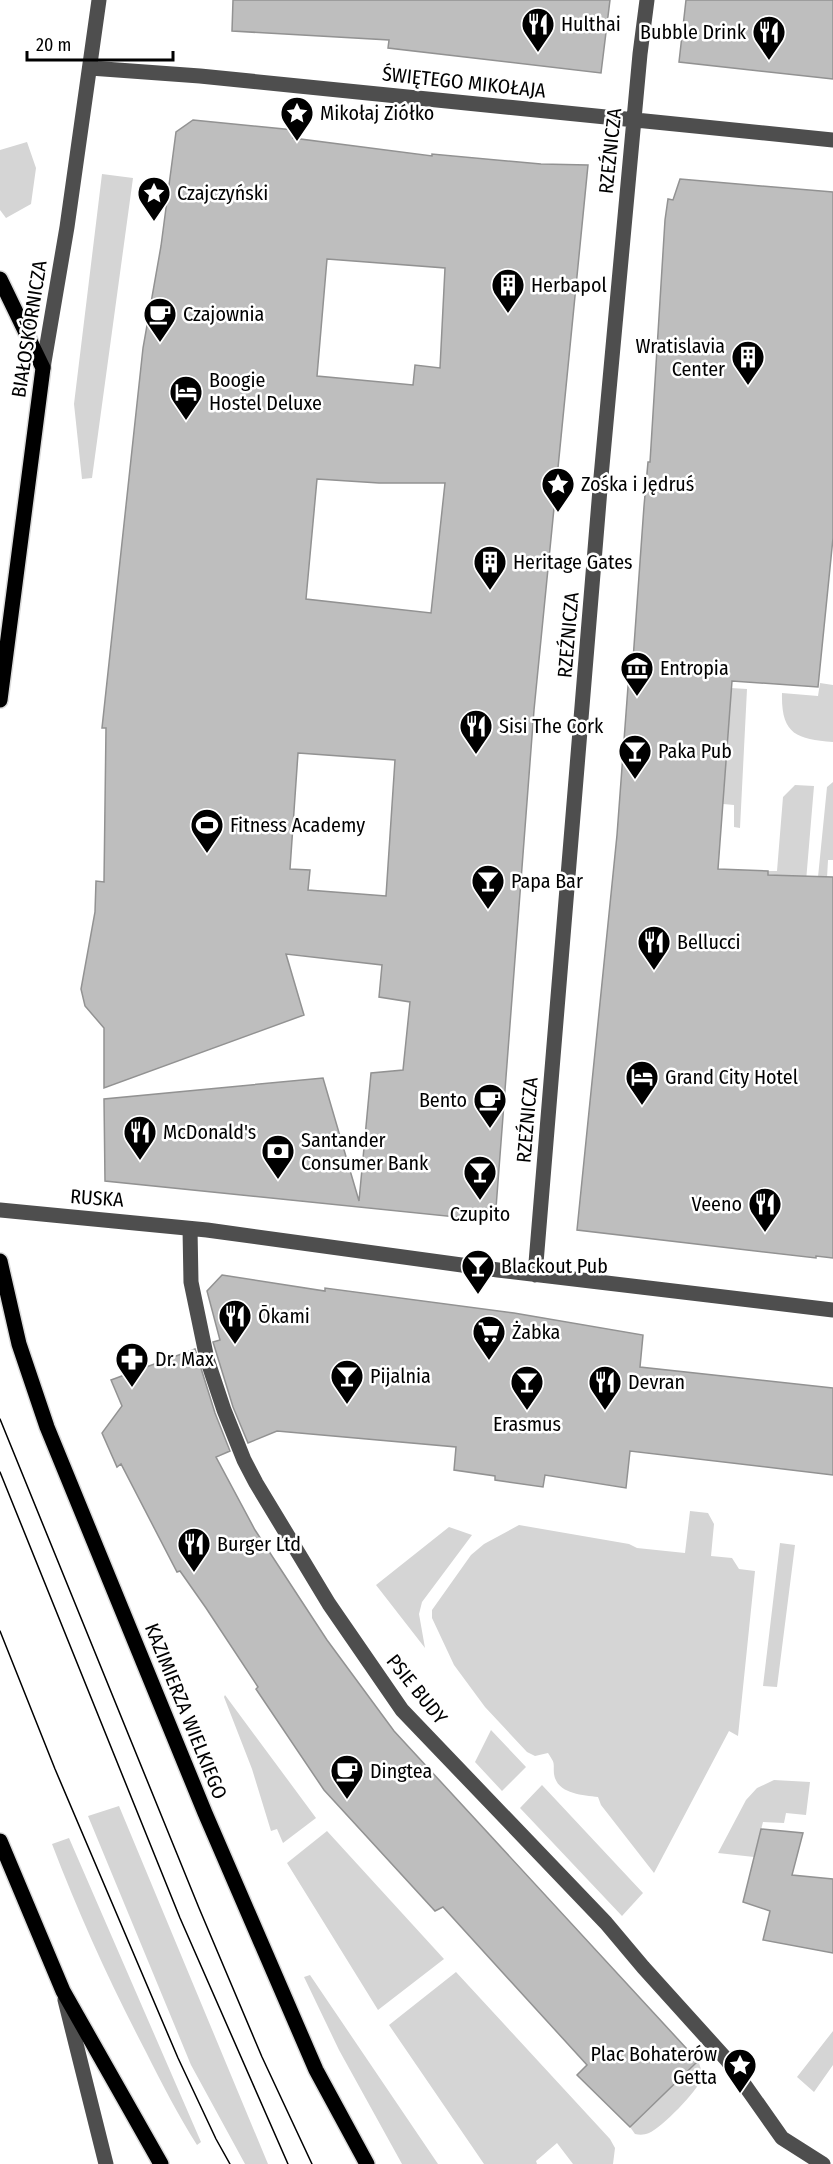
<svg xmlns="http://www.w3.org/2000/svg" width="833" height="2164" viewBox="0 0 833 2164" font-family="'Fira Sans Condensed',sans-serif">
	<rect width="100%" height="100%" fill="#fff"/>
	<path fill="#d5d5d5" d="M 27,142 L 36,168 L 31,204 L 6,218 L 0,210 L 0,150 Z
		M 102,174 L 133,178 L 92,478 L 82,479 L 74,404 Z
		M 820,683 L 833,685 L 833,742 C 796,739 781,734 782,693 L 818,696 Z
		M 731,688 L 747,689 L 740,828 L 734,827 L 734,805 L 723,804 Z
		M 833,782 L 833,860 L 828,860 L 827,878 L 818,877 L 827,787 Z
		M 795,785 L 814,786 L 789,1084 L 757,1081 L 768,871 L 777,871 L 783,797 Z
		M 690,1511 L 708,1513 L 714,1524 L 711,1556 L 732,1558 L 739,1569 L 755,1571 L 738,1736 L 729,1731 L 654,1873 L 601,1805 L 598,1797 C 582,1795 557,1794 554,1774 C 553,1762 556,1765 548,1753 L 535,1756 L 527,1752 L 485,1707 L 454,1665 L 432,1618 L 432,1610 L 471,1555 L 484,1544 L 519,1525 L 629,1544 L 637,1548 L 685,1553 Z
		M 449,1527 L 472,1535 L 422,1602 L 419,1614 L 425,1648 L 376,1585 Z
		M 780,1543 L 795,1545 L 777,1687 L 763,1686 Z
		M 225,1695 L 316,1818 L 283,1843 L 277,1829 L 271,1831 L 252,1769 L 224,1697 Z
		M 491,1730 L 526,1767 L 502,1791 L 475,1762 Z
		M 774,1780 L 810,1782 L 806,1815 L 786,1813 L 784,1823 L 763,1822 L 754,1857 L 718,1853 L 746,1800 L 757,1788 Z
		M 542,1785 L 643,1893 L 622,1916 L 520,1808 Z
		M 119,1806 L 268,2164 L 245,2164 L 191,2065 L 88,1816 Z
		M 327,1831 L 444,1959 L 378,2010 L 287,1863 Z
		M 69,1838 L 201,2142 L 197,2145 C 178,2115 162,2084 146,2052 C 111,1985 79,1915 52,1844 Z
		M 456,1972 L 610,2139 L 615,2148 L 613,2164 L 573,2164 L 557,2143 L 536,2161 L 537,2164 L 484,2164 L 389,2025 Z
		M 310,1975 L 438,2164 L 402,2164 L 339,2050 L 304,1977 Z
		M 833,2031 L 833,2065 L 814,2092 L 797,2077 Z
		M 698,2061 C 700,2066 703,2072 701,2079 C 698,2091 661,2128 649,2133 C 644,2135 640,2135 635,2134 L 630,2127 Z"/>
	<path fill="#bebebe" stroke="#929292" stroke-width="1.5" fill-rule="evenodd" d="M 233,0 L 610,0 L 601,73 L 388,48 L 389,40 L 232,31 Z
		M 686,0 L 833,0 L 833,79 L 679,62 Z
		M 193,120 L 294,130 L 293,138 L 432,156 L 432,154 L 541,164 L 588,165 L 534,710 L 495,1221 L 105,1181 L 104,1099 L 323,1078 L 359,1201 L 371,1073 L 403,1070 L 410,1002 L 379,997 L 382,965 L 286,954 L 304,1015 L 104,1088 L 104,1028 L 85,1006 L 81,989 L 95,912 L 96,881 L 104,882 L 106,728 L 102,728 L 143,348 L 161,246 L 176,132 ZM 327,259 L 445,268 L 440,368 L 415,365 L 413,385 L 317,376 ZM 317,479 L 379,483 L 445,483 L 431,613 L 306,599 ZM 298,753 L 395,760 L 386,896 L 308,890 L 310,870 L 290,869 Z
		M 680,179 L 833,192 L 833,538 L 818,687 L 732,681 L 718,869 L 768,871 L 768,875 L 833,877 L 833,1258 L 816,1256 L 816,1258 L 577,1230 L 617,835 L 629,673 L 632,674 L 644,506 L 648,462 L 650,462 L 665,220 L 668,199 L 673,200 Z
		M 222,1275 L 325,1291 L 325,1288 L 514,1313 L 643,1335 L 640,1367 L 833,1388 L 833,1475 L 630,1451 L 626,1488 L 545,1475 L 543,1487 L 495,1480 L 495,1476 L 454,1470 L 456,1447 L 277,1431 L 248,1443 L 233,1407 L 213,1342 L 220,1340 L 207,1291 Z
		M 195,1349 L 215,1413 L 230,1451 L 216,1457 L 255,1530 L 327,1640 L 394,1731 L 698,2061 L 630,2127 L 577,2075 L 587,2065 L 443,1907 L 435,1911 L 324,1790 L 256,1689 L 258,1687 L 206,1608 L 180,1571 L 177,1572 L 121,1464 L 117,1467 L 102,1433 L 122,1406 L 111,1380 Z
		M 761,1829 L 803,1833 L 792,1875 L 833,1879 L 833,1953 L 763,1940 L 770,1911 L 743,1902 Z"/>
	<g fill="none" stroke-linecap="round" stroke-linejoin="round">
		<defs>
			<path id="major" d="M 0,279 L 43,368 L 0,700
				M 0,1261 L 19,1344 L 47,1427 L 205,1813 L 316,2070 L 367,2164
				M 0,1841 L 63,1991 L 161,2164"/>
		</defs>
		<use href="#major" stroke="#dbdbdb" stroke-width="18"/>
		<path stroke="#4e4e4e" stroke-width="15" d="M 90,68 L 200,76 L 833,140
			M 43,368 L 67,227 L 99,0
			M 0,1210 L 207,1230 L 498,1270 L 833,1310
			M 190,1229 L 191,1282 L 207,1359 L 224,1410 L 244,1460 L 256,1483 L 329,1604 L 402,1710 L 606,1923 L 643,1967 L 727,2060 L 782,2138 L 823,2164
			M 535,1275 L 601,477 L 640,54 L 647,0
			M 65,2000 L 106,2164"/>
		<use href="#major" stroke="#000" stroke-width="15"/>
		<path stroke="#000" stroke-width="1.5" d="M 0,1419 L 199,1908 L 262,2057 L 312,2164
			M 0,1472 L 180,1918 L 288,2164
			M 0,1631 L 55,1769 L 178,2058 L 216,2139 L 230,2164"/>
	</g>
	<defs>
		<symbol id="restaurant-pin" viewBox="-11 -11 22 30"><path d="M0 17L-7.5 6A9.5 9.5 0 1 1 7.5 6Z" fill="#000" stroke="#fff"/><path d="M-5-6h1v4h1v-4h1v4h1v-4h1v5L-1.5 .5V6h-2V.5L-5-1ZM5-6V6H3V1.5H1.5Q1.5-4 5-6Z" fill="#fff"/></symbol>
		<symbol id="sight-pin" viewBox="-11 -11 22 30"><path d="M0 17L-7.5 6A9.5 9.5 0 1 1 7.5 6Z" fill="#000" stroke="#fff"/><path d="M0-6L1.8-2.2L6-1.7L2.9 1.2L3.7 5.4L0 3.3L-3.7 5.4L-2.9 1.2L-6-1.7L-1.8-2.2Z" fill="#fff"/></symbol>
		<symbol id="building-pin" viewBox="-11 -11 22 30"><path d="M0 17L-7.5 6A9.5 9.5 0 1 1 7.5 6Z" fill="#000" stroke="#fff"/><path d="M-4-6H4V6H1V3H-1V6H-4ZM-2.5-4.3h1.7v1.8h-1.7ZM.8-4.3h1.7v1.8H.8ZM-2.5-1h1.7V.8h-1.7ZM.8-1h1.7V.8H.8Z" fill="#fff"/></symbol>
		<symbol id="cafe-pin" viewBox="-11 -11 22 30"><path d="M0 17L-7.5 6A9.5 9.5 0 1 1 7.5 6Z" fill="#000" stroke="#fff"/><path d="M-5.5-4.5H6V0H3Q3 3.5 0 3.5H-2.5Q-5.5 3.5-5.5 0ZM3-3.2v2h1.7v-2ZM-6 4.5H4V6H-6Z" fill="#fff"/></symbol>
		<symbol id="hotel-pin" viewBox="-11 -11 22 30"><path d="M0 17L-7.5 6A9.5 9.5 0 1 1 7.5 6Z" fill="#000" stroke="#fff"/><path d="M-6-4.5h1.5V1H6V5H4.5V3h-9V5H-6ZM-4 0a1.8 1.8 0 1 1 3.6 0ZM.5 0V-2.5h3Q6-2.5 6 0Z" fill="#fff"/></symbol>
		<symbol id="museum-pin" viewBox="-11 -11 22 30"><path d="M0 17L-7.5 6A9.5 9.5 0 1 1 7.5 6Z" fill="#000" stroke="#fff"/><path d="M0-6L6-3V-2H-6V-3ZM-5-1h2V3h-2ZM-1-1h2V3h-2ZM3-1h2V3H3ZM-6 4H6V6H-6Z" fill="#fff"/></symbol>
		<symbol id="bar-pin" viewBox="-11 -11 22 30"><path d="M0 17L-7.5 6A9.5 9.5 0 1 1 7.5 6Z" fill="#000" stroke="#fff"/><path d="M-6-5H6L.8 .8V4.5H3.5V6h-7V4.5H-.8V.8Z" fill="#fff"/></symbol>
		<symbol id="stadium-pin" viewBox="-11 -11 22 30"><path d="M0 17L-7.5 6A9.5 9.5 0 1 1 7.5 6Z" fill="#000" stroke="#fff"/><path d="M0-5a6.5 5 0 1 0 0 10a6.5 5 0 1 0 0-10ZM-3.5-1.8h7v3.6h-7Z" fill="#fff"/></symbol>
		<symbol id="bank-pin" viewBox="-11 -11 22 30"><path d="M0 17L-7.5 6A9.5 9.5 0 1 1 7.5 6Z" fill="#000" stroke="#fff"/><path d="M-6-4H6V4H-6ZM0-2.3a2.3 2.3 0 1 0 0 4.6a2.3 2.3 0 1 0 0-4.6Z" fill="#fff"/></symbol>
		<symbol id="supermarket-pin" viewBox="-11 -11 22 30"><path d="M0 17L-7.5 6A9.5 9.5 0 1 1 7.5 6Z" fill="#000" stroke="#fff"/><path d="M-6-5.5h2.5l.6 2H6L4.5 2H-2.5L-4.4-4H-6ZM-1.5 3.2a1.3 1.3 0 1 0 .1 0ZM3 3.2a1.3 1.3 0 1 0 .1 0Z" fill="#fff"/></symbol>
		<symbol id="pharmacy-pin" viewBox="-11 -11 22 30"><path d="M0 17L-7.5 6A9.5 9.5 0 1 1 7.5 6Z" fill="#000" stroke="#fff"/><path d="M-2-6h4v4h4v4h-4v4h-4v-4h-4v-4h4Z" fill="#fff"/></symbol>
	</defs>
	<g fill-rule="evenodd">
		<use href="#restaurant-pin" x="519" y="5" width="38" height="52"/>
		<use href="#restaurant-pin" x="750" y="13" width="38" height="52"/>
		<use href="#sight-pin" x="278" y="94" width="38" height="52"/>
		<use href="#sight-pin" x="135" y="174" width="38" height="52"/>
		<use href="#building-pin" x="489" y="266" width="38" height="52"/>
		<use href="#cafe-pin" x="141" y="295" width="38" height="52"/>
		<use href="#building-pin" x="729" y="338" width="38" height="52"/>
		<use href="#hotel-pin" x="167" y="373" width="38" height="52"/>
		<use href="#sight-pin" x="539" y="465" width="38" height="52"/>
		<use href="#building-pin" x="471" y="543" width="38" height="52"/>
		<use href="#museum-pin" x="618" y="649" width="38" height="52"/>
		<use href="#restaurant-pin" x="457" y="707" width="38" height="52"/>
		<use href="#bar-pin" x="616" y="732" width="38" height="52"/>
		<use href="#stadium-pin" x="188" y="806" width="38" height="52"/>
		<use href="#bar-pin" x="469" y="862" width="38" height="52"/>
		<use href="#restaurant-pin" x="635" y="923" width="38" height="52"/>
		<use href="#hotel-pin" x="623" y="1058" width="38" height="52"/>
		<use href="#cafe-pin" x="471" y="1081" width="38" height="52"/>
		<use href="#restaurant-pin" x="121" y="1113" width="38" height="52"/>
		<use href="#bank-pin" x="259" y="1132" width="38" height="52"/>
		<use href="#bar-pin" x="461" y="1153" width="38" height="52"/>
		<use href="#restaurant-pin" x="746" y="1185" width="38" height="52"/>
		<use href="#bar-pin" x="459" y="1247" width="38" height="52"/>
		<use href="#restaurant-pin" x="216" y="1297" width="38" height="52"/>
		<use href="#supermarket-pin" x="470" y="1313" width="38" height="52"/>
		<use href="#pharmacy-pin" x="113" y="1340" width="38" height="52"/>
		<use href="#bar-pin" x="328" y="1357" width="38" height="52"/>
		<use href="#bar-pin" x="508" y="1363" width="38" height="52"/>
		<use href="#restaurant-pin" x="586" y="1363" width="38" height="52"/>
		<use href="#restaurant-pin" x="175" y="1525" width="38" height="52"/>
		<use href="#cafe-pin" x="328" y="1752" width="38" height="52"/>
		<use href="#sight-pin" x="721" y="2046" width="38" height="52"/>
	</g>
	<g text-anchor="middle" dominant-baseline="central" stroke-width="5" stroke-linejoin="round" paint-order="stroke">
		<g font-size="20" fill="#000" stroke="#fff" text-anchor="start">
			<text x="561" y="24">Hulthai</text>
			<text x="746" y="32" text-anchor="end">Bubble Drink</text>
			<text x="320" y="113">Mikołaj Ziółko</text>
			<text x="177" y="193">Czajczyński</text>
			<text x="531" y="285">Herbapol</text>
			<text x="183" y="314">Czajownia</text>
			<text x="725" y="346" text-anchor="end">Wratislavia<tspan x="725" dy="23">Center</tspan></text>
			<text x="209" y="380">Boogie<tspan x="209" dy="23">Hostel Deluxe</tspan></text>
			<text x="581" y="484">Zośka i Jędruś</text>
			<text x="513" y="562">Heritage Gates</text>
			<text x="660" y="668">Entropia</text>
			<text x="499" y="726">Sisi The Cork</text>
			<text x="658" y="751">Paka Pub</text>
			<text x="230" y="825">Fitness Academy</text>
			<text x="511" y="881">Papa Bar</text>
			<text x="677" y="942">Bellucci</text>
			<text x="665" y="1077">Grand City Hotel</text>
			<text x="467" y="1100" text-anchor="end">Bento</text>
			<text x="163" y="1132">McDonald's</text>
			<text x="301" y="1140">Santander<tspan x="301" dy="23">Consumer Bank</tspan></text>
			<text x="742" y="1204" text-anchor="end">Veeno</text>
			<text x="480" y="1214" text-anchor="middle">Czupito</text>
			<text x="501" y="1266">Blackout Pub</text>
			<text x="258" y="1316">Ōkami</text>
			<text x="512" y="1332">Żabka</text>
			<text x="155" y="1359">Dr. Max</text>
			<text x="370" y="1376">Pijalnia</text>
			<text x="628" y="1382">Devran</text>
			<text x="527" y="1424" text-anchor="middle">Erasmus</text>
			<text x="217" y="1544">Burger Ltd</text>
			<text x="370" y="1771">Dingtea</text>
			<text x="717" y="2054" text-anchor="end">Plac Bohaterów<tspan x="717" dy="23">Getta</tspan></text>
		</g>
		<g font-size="20" fill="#000" stroke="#fff">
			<text transform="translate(464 82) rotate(6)">ŚWIĘTEGO MIKOŁAJA</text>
			<text transform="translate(610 151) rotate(-84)">RZEŹNICZA</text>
			<text transform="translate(29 329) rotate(-81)">BIAŁOSKÓRNICZA</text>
			<text transform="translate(568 635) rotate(-85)">RZEŹNICZA</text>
			<text transform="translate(527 1120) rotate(-85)">RZEŹNICZA</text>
			<text transform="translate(97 1198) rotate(4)">RUSKA</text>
			<text transform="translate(417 1689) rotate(51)">PSIE BUDY</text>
			<text transform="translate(186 1711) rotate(68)">KAZIMIERZA WIELKIEGO</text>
		</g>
	</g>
	<path d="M27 51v9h146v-9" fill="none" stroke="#000000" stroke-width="3"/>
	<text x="36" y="51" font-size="18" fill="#000000" stroke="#ffffff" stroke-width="4.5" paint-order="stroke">20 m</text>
</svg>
